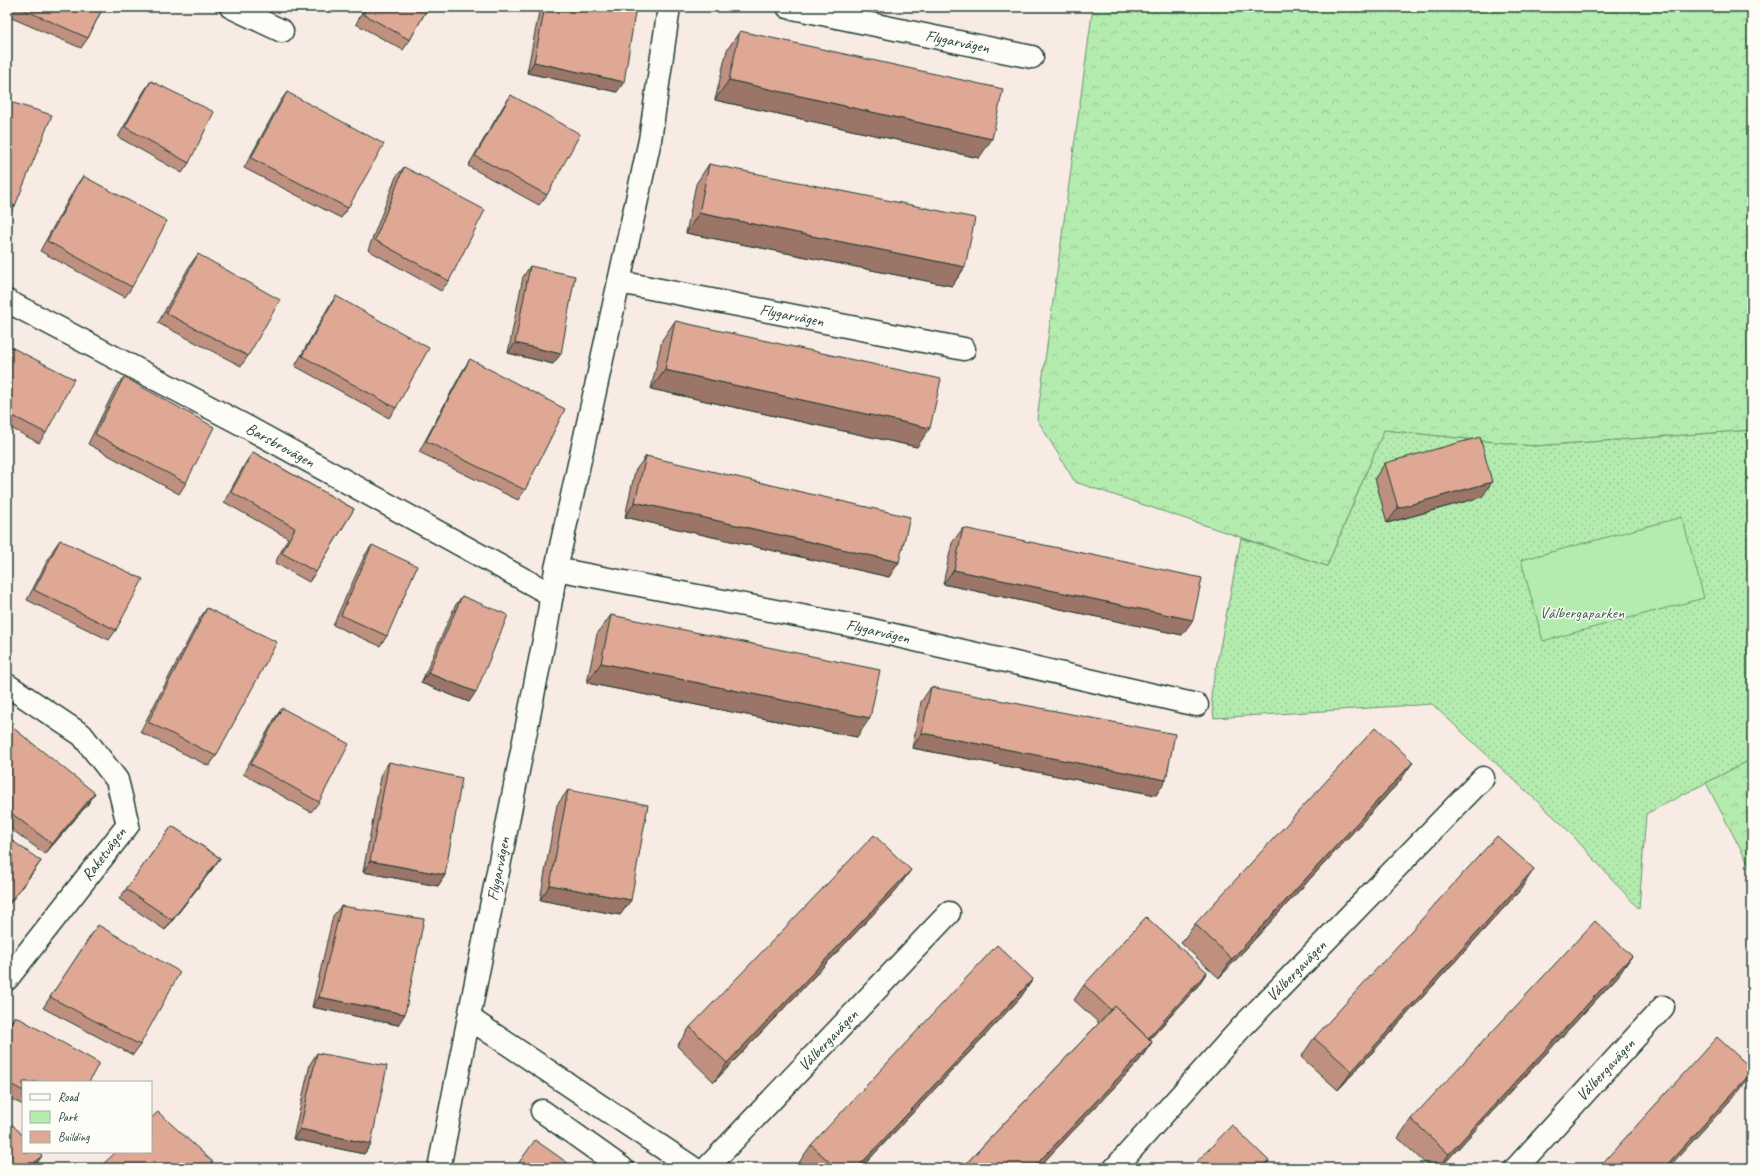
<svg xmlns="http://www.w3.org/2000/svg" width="1759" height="1175" viewBox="0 0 1759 1175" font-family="Caveat,sans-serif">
	<defs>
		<pattern id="green-dots" width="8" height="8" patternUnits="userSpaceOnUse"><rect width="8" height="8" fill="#b4ebae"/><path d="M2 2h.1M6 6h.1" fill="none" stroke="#9aca96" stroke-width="1.8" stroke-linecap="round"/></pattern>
		<pattern id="forest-crowns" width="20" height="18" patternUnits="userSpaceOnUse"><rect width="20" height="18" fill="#b4ebae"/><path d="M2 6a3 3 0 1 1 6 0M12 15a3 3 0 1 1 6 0" fill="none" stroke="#9aca96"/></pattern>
	</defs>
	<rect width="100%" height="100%" fill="#f7ebe3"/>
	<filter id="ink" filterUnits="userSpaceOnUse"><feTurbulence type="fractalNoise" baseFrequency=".025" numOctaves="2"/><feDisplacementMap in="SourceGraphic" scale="8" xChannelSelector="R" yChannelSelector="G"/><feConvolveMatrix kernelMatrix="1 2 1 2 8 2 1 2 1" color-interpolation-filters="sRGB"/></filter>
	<g filter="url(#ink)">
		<path fill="url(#green-dots)" stroke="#6a9471" d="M 1384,430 L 1534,446 L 1752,430 L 1752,759 L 1646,814 L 1639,909 L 1565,827 L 1432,704 L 1214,718 L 1211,694 L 1241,538 L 1327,566 Z"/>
		<path fill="url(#forest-crowns)" stroke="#6a9471" d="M 1093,7 L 1752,7 L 1752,430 L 1534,446 L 1384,430 L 1327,566 L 1075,482 L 1037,419 Z
			M 1752,759 L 1752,871 L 1706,783 Z"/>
		<path fill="#b4ebae" stroke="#6a9471" d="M 1682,517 L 1704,598 L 1543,641 L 1521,560 Z"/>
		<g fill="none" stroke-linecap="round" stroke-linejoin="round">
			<defs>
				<g id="minor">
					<path d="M 231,7 L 282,31"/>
					<path id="s1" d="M 788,7 L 1032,57"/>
					<path id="s2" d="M 619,282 L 964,349"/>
					<path id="s3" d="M 7,301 L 249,428 L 552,595"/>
					<path id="s4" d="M 556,569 L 859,627 L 1197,705"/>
					<path d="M 7,685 L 82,735 L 117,780 L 128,825 L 7,979"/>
					<path d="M 469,1018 L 693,1168"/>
					<path d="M 542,1111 L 622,1168"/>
					<path id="s5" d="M 439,1168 L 546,630 L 556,569 L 650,140 L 669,7"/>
					<path id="s6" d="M 707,1168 L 949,913"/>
					<path id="s7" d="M 1115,1168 L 1241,1028 L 1483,778"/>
					<path id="s8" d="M 1516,1168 L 1663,1007"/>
				</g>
			</defs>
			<use href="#minor" stroke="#1f3d34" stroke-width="25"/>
			<use href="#minor" stroke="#fdfcf7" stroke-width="22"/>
		</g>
		<path fill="#bf9080" stroke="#1f3d34" d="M 7,7 L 103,7 L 88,38 L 81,48 L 7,16 Z
			M 365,7 L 428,7 L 410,40 L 403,50 L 356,24 Z
			M 540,7 L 636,7 L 617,92 L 527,73 Z
			M 740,31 L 979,158 L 715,100 L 727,50 Z
			M 151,81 L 189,163 L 182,173 L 118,137 L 144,91 Z
			M 287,92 L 348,208 L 341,218 L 244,168 L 280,102 Z
			M 511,95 L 547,195 L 539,205 L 468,166 L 504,105 Z
			M 709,164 L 965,267 L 952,286 L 686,233 L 696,184 Z
			M 404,167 L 449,281 L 441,291 L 368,250 L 396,177 Z
			M 83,176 L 132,287 L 125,297 L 40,251 L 76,186 Z
			M 198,254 L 248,356 L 241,366 L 158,323 L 190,265 Z
			M 530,266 L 553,364 L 508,353 L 523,277 Z
			M 336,296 L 396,408 L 389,418 L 295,366 L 329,306 Z
			M 675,321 L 917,447 L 651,389 L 662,340 Z
			M 7,345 L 46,433 L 39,443 L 7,426 Z
			M 470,359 L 525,490 L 518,500 L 419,452 L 463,370 Z
			M 124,377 L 186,483 L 179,494 L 88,444 L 116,387 Z
			M 253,452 L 354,509 L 316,572 L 309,582 L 275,563 L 288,538 L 224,502 L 246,462 Z
			M 646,456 L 899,562 L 889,577 L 625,517 L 635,471 Z
			M 1385,463 L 1482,497 L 1387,523 L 1375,478 Z
			M 963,528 L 1182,635 L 943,584 L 952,543 Z
			M 60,540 L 116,630 L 109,640 L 27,600 L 53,550 Z
			M 372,545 L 387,636 L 380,646 L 333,625 L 365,555 Z
			M 462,596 L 469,702 L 421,683 L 455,606 Z
			M 207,608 L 216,756 L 209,766 L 140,732 L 200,618 Z
			M 611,615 L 857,737 L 587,683 L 597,634 Z
			M 931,687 L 1166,780 L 1156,795 L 912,748 L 921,702 Z
			M 282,708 L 319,802 L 311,812 L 243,774 L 275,718 Z
			M 7,723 L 88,804 L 45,854 L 7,826 Z
			M 389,762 L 445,875 L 438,886 L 363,872 L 382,772 Z
			M 1400,781 L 1219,978 L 1181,943 L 1195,924 Z
			M 568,790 L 631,900 L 620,915 L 540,900 L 557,805 Z
			M 172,826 L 220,858 L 213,868 L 165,930 L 119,899 Z
			M 897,889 L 714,1082 L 677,1046 L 690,1027 Z
			M 1521,889 L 1338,1090 L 1301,1057 L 1314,1038 Z
			M 341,906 L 398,1025 L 312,1007 L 333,916 Z
			M 98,925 L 140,1045 L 133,1055 L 43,1008 Z
			M 1207,972 L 1197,987 L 1150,1039 L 1152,1042 L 1139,1061 L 1038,1168 L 962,1168 L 1099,1023 L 1074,1000 L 1084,985 Z
			M 1619,975 L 1440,1168 L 1430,1168 L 1398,1138 L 1411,1119 Z
			M 1033,979 L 1020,998 L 861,1168 L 802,1168 L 798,1164 L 811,1145 Z
			M 15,1016 L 23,1082 L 23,1105 L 7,1097 L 7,1028 Z
			M 317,1053 L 371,1144 L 364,1154 L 293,1139 L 310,1064 Z"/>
		<path fill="#9b7668" stroke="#1f3d34" d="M 534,62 L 624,82 L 617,92 L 527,73 Z
			M 729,80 L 992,139 L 979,158 L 715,100 Z
			M 7,203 L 15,206 L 8,216 L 7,216 Z
			M 699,213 L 965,267 L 952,286 L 686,233 Z
			M 515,343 L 561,354 L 553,364 L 508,353 Z
			M 665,370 L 930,428 L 917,447 L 651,389 Z
			M 1492,482 L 1482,497 L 1387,523 L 1398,508 Z
			M 635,502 L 899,562 L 889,577 L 625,517 Z
			M 954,570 L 1193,620 L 1182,635 L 943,584 Z
			M 601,663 L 870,718 L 857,737 L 587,683 Z
			M 428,673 L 476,692 L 469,702 L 421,683 Z
			M 922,733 L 1166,780 L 1156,795 L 912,748 Z
			M 1413,762 L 1400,781 L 1219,978 L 1232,959 Z
			M 95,793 L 88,804 L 45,854 L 52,844 Z
			M 220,858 L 213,868 L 165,930 L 172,920 Z
			M 41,861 L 34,871 L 7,907 L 7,906 Z
			M 370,861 L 445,875 L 438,886 L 363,872 Z
			M 1534,869 L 1521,889 L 1338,1090 L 1352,1071 Z
			M 911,870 L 897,889 L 714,1082 L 727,1063 Z
			M 550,885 L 631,900 L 620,915 L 540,900 Z
			M 1632,956 L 1619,975 L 1440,1168 L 1439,1168 L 1449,1154 Z
			M 1207,972 L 1197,987 L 1135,1055 L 1145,1040 Z
			M 1033,979 L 1020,998 L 861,1168 L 857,1168 Z
			M 319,997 L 405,1014 L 398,1025 L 312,1007 Z
			M 1152,1042 L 1139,1061 L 1038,1168 L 1033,1168 Z
			M 1752,1072 L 1740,1090 L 1668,1168 L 1664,1168 Z
			M 300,1129 L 371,1144 L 364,1154 L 293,1139 Z
			M 42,1156 L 35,1166 L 32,1168 L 27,1168 Z"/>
		<path fill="#dea895" stroke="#1f3d34" d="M 18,7 L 103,7 L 88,38 Z
			M 367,7 L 428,7 L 410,40 L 363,14 Z
			M 545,7 L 636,7 L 624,82 L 534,62 Z
			M 740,31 L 1003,89 L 992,139 L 729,80 Z
			M 151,81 L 214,112 L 189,163 L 125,127 Z
			M 287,92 L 384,144 L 348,208 L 251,158 Z
			M 511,95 L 580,134 L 547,195 L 475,156 Z
			M 7,101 L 52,115 L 15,206 L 7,203 Z
			M 709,164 L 975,218 L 965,267 L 699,213 Z
			M 404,167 L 485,210 L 449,281 L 375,240 Z
			M 83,176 L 167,221 L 132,287 L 47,241 Z
			M 198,254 L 280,300 L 248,356 L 166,313 Z
			M 530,266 L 575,276 L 561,354 L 515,343 Z
			M 336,296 L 429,348 L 396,408 L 302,356 Z
			M 675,321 L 941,379 L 930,428 L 665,370 Z
			M 7,345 L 74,379 L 46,433 L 7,413 Z
			M 470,359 L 565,409 L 525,490 L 426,441 Z
			M 124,377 L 214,427 L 186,483 L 95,434 Z
			M 1480,437 L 1492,482 L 1398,508 L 1385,463 Z
			M 253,452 L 354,509 L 316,572 L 282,553 L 295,528 L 231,492 Z
			M 646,456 L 910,517 L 899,562 L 635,502 Z
			M 963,528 L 1202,578 L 1193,620 L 954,570 Z
			M 60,540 L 143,579 L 116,630 L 34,590 Z
			M 372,545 L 417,566 L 387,636 L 341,615 Z
			M 462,596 L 508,615 L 476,692 L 428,673 Z
			M 207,608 L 277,642 L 216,756 L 148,722 Z
			M 611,615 L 880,670 L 870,718 L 601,663 Z
			M 931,687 L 1175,734 L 1166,780 L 922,733 Z
			M 282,708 L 349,744 L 319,802 L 251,764 Z
			M 7,723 L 95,793 L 52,844 L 7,810 Z
			M 1376,727 L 1413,762 L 1232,959 L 1195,924 Z
			M 389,762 L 462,778 L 445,875 L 370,861 Z
			M 568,790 L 648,805 L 631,900 L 550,885 Z
			M 172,826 L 220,858 L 172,920 L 126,889 Z
			M 874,835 L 911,870 L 727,1063 L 690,1027 Z
			M 1497,836 L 1534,869 L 1352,1071 L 1314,1038 Z
			M 7,837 L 41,861 L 7,906 Z
			M 341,906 L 424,919 L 405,1014 L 319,997 Z
			M 1146,917 L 1207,972 L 1148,1038 L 1115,1006 L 1111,1010 L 1084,985 Z
			M 1595,921 L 1632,956 L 1449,1154 L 1411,1119 Z
			M 98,925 L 180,972 L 140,1045 L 50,997 Z
			M 997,945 L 1033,979 L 857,1168 L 836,1168 L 811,1145 Z
			M 1115,1006 L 1152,1042 L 1033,1168 L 962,1168 Z
			M 15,1016 L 99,1063 L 89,1082 L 23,1082 L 23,1091 L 7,1082 L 7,1030 Z
			M 1717,1037 L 1752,1069 L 1752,1072 L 1664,1168 L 1598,1168 Z
			M 317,1053 L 387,1066 L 371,1144 L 300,1129 Z
			M 158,1112 L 213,1162 L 207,1168 L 99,1168 L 116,1152 L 151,1152 L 151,1118 Z
			M 7,1119 L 23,1136 L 23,1152 L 38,1152 L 42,1156 L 27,1168 L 7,1168 Z
			M 1232,1125 L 1269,1161 L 1262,1168 L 1191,1168 Z
			M 535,1140 L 575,1168 L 515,1168 Z"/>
	</g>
	<g text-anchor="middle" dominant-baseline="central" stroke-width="3" stroke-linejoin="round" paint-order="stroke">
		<g font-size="16" fill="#1f3d34" stroke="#fdfcf7">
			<text stroke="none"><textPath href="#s1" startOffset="173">Flygarvägen</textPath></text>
			<text stroke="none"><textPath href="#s2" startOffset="176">Flygarvägen</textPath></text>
			<text stroke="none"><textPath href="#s3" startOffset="309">Barsbrovägen</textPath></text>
			<text stroke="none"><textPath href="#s4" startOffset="328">Flygarvägen</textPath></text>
			<text transform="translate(104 854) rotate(-53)">Raketvägen</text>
			<text stroke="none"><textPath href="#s5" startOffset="305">Flygarvägen</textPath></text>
			<text stroke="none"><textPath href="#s7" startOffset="268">Vålbergavägen</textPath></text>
			<text stroke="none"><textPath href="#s6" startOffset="176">Vålbergavägen</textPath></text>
			<text stroke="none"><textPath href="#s8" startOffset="133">Vålbergavägen</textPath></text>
		</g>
		<g font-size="16" fill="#3d604c" stroke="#fdfcf7">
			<text x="1582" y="613">Vålbergaparken</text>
		</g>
	</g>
	<rect width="1759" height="1175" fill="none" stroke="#fdfcf7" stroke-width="24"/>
	<rect x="12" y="12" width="1735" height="1151" fill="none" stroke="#1f3d34" stroke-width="1.5" filter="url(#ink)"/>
	<rect x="22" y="1081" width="130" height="72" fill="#fdfcf7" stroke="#a4b0a9"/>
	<rect x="30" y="1094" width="20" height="6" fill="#fdfcf7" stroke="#a4b0a9"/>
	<text x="58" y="1101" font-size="12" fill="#1f3d34">Road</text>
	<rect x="30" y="1111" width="20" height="12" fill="#b4ebae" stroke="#a4b0a9"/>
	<text x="58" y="1121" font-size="12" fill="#1f3d34">Park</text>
	<rect x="30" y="1131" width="20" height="12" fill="#dea895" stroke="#a4b0a9"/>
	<text x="58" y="1141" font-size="12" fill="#1f3d34">Building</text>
</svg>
